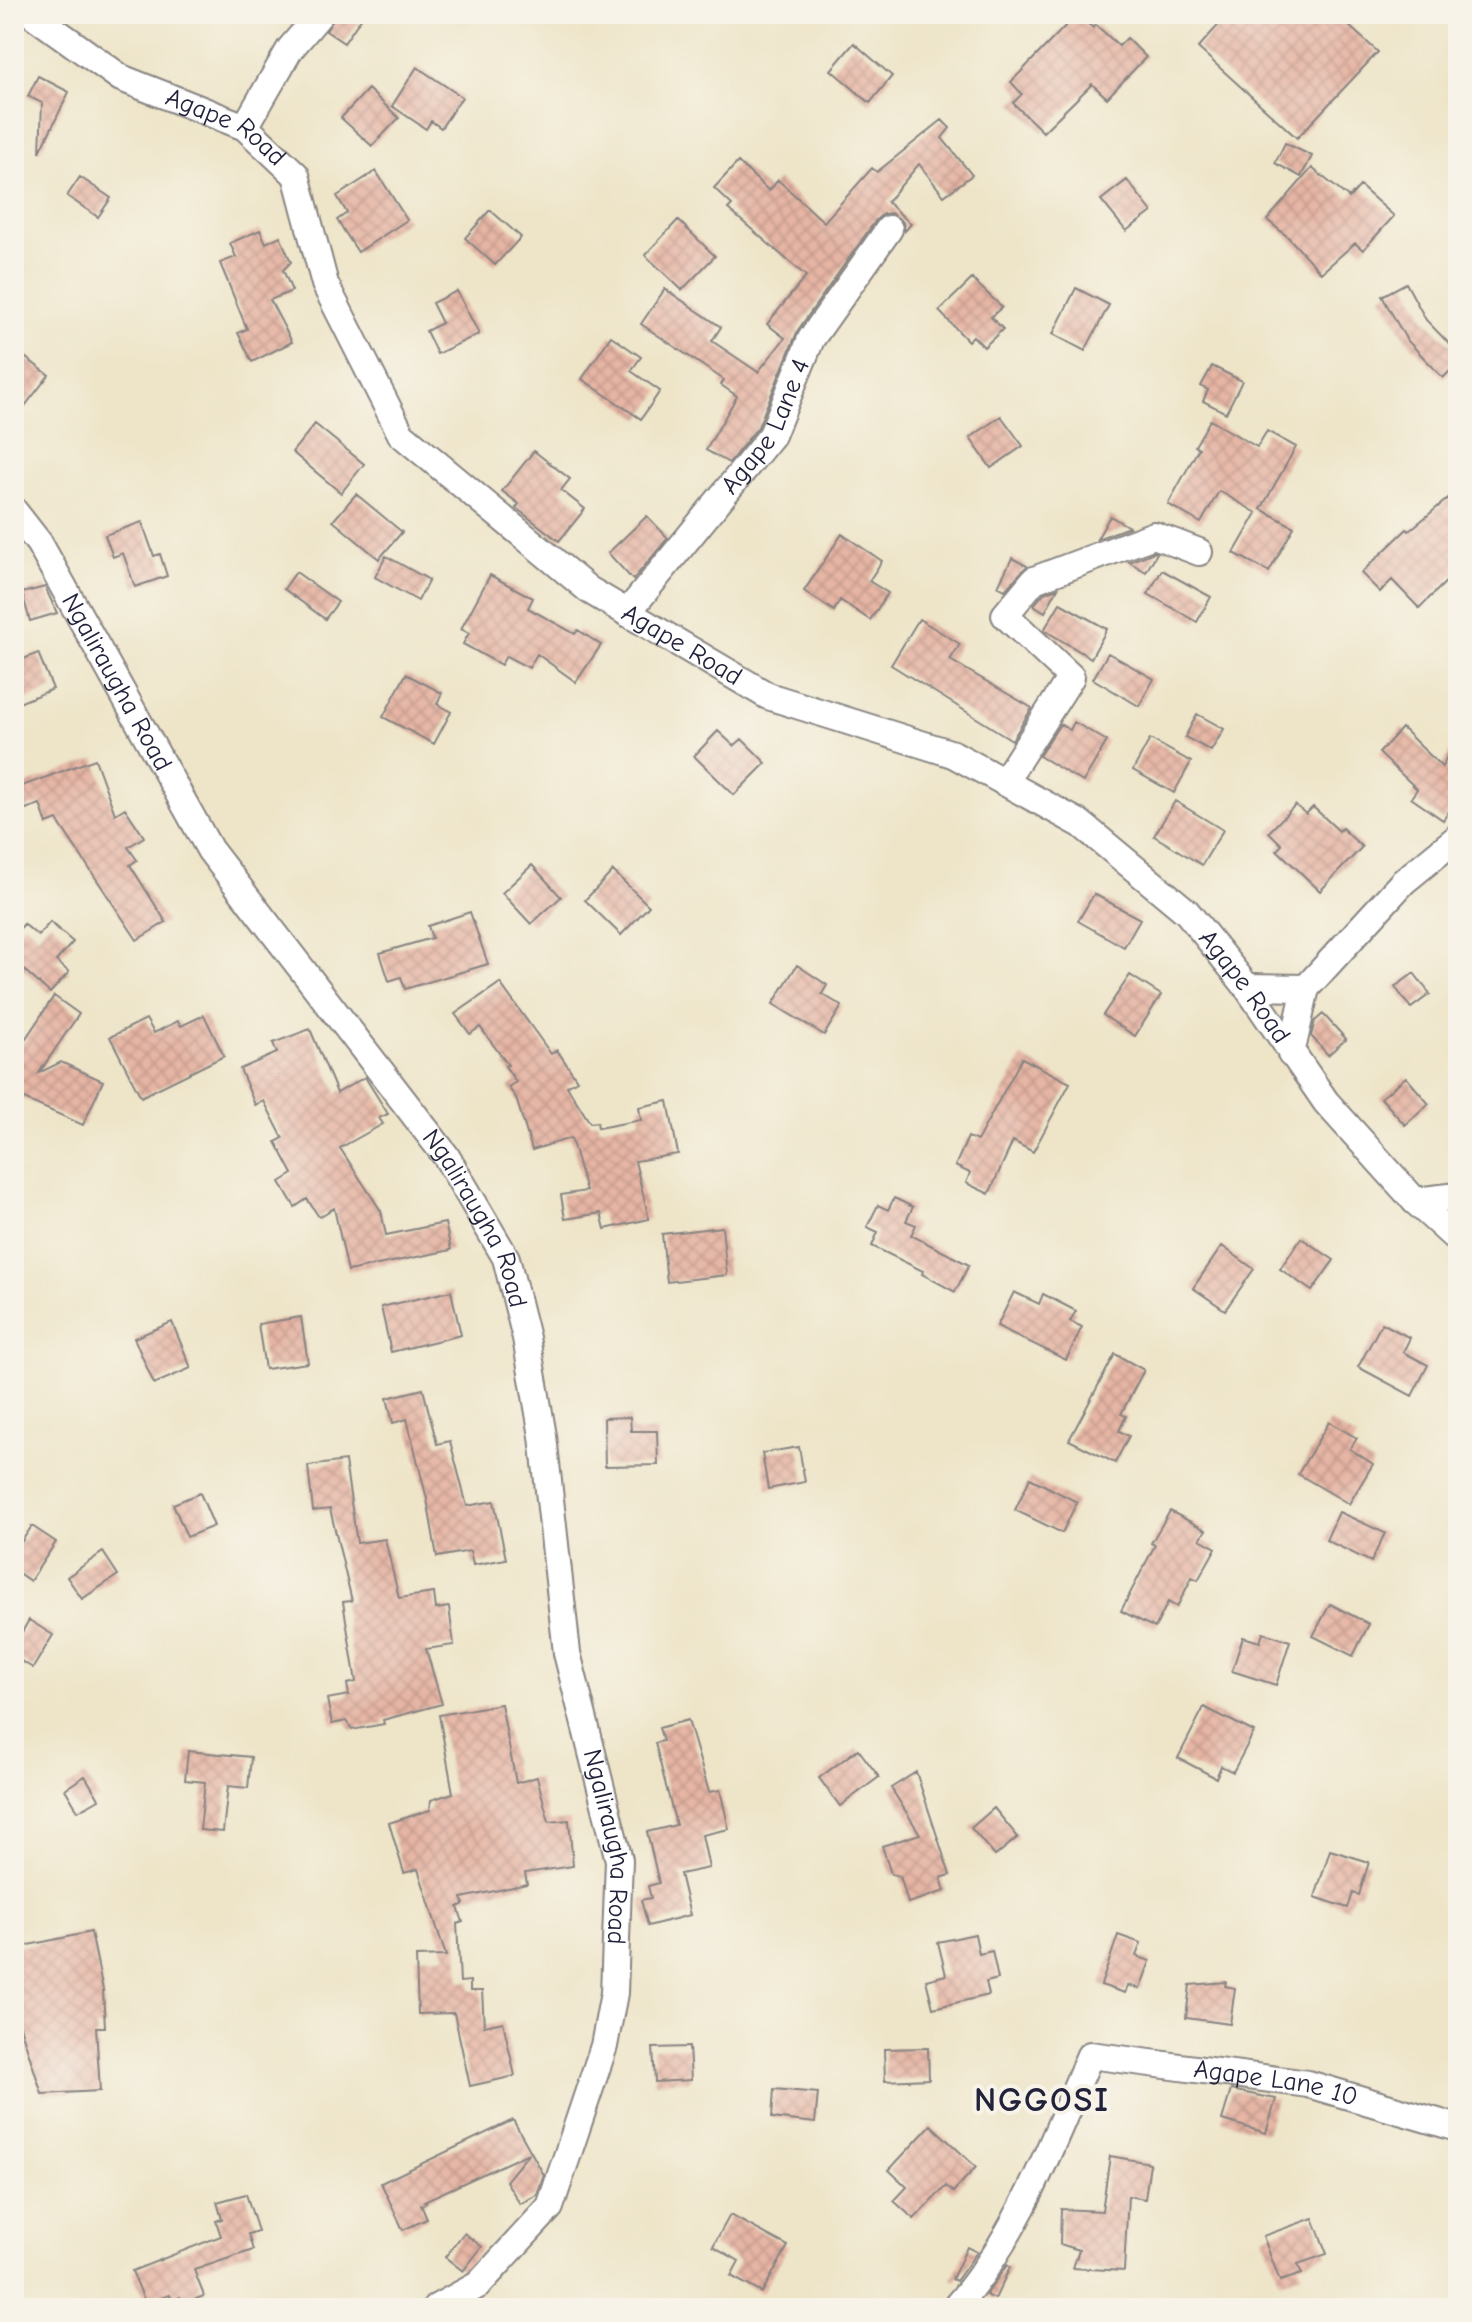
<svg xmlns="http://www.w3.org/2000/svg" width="1472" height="2322" viewBox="0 0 1472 2322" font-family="'Comic Neue',sans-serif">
	<defs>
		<pattern id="building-cross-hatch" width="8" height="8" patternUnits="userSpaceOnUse" patternTransform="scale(2)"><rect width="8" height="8" fill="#e6b5a4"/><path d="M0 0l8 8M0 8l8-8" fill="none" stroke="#c59b8e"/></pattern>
	</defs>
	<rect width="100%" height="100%" fill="#f7f3e8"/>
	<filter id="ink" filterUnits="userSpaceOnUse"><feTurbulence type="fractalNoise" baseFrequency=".0125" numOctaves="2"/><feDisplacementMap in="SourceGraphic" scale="16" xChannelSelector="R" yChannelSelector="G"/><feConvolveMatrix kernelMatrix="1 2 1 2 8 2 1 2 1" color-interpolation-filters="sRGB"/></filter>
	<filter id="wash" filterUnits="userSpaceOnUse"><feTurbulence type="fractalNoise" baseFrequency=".006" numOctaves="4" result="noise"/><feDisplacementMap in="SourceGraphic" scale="32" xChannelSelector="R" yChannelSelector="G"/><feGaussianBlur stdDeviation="1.8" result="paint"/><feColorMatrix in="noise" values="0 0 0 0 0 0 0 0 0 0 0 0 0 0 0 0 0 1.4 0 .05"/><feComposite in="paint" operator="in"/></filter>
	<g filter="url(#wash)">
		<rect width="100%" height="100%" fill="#eee5c9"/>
		<g id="blocks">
			<path fill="url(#building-cross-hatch)" d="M 336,14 L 364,14 L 344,43 L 326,31 Z
				M 1077,14 L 1093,28 L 1096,25 L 1119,46 L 1127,38 L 1146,57 L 1107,98 L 1092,84 L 1043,132 L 1013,103 L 1022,94 L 1011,82 Z
				M 1228,14 L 1243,14 L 1256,25 L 1266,14 L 1336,14 L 1378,52 L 1297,138 L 1198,48 Z
				M 854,43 L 892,76 L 870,103 L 831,70 Z
				M 417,67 L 462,97 L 441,128 L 431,121 L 426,129 L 392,106 Z
				M 38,76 L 69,92 L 40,152 L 42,103 L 28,96 Z
				M 368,89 L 399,118 L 372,146 L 341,118 Z
				M 942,120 L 950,128 L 942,138 L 972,175 L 944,196 L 919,164 L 887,202 L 911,224 L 905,231 L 903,222 L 891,213 L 883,214 L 876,220 L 798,330 L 758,427 L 729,463 L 706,450 L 737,396 L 721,385 L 724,380 L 641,324 L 665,289 L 721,327 L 712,341 L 758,372 L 785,338 L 767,324 L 806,276 L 728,209 L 732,205 L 714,188 L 738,162 L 769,191 L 778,180 L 824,222 L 872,168 L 877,172 Z
				M 1285,143 L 1312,156 L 1301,177 L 1275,163 Z
				M 1312,168 L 1349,198 L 1360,186 L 1394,216 L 1363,250 L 1355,243 L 1321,273 L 1288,237 L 1267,220 Z
				M 376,171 L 407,220 L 358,252 L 337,220 L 347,213 L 337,196 Z
				M 80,177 L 111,198 L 98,217 L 67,196 Z
				M 1127,180 L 1152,212 L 1126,231 L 1101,200 Z
				M 490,210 L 521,237 L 495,265 L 465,238 Z
				M 678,220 L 715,256 L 682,290 L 645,255 Z
				M 260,230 L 266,243 L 280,236 L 291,262 L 283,270 L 292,291 L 270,300 L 292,342 L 252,362 L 238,333 L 247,329 L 220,263 L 236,257 L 230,243 Z
				M 972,279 L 1002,307 L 991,317 L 1003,329 L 984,347 L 973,336 L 968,341 L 939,311 Z
				M 1406,283 L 1426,320 L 1458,353 L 1458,363 L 1443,378 L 1406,339 L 1382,296 Z
				M 1076,288 L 1109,305 L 1085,351 L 1053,334 Z
				M 457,291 L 479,334 L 437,354 L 426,331 L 442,323 L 432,303 Z
				M 611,336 L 641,357 L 631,371 L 660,391 L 641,419 L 582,379 Z
				M 14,349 L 49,375 L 14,420 Z
				M 1212,366 L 1242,381 L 1226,413 L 1203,401 L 1208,390 L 1201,386 Z
				M 1001,416 L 1023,446 L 991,468 L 970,438 Z
				M 1210,420 L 1257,447 L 1267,431 L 1296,447 L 1261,509 L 1294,527 L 1269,572 L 1234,553 L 1257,513 L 1219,491 L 1201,523 L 1168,504 L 1199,448 L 1195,446 Z
				M 315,424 L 364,464 L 341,493 L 292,452 Z
				M 534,451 L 570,479 L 561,490 L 585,509 L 559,541 L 516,508 L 519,504 L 502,491 Z
				M 1458,490 L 1458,570 L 1419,608 L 1392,580 L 1380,592 L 1361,573 L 1407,529 L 1409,531 Z
				M 356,494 L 402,532 L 379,559 L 333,521 Z
				M 647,516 L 668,538 L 633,580 L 608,553 Z
				M 1110,516 L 1129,527 L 1097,539 Z
				M 142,522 L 154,556 L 160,554 L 167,576 L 135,587 L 123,553 L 113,557 L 105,535 Z
				M 842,534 L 882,561 L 869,581 L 888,593 L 870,620 L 840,600 L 834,611 L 804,591 Z
				M 1154,552 L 1157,553 L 1146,572 L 1129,562 Z
				M 386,556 L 429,580 L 418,601 L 375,577 Z
				M 1012,558 L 1027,566 L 1005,590 L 998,586 Z
				M 1162,570 L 1211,597 L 1197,622 L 1148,594 Z
				M 296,572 L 338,602 L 325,619 L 284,589 Z
				M 490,575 L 533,598 L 528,608 L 575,634 L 578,630 L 601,645 L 576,682 L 537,654 L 529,668 L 506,656 L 501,665 L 463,644 L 469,633 L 461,629 Z
				M 45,587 L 57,613 L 30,621 L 22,593 Z
				M 1058,588 L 1045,612 L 1034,605 L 1044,593 Z
				M 1060,603 L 1107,629 L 1091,658 L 1044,630 Z
				M 919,619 L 960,644 L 950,660 L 1032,708 L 1012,740 L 891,665 Z
				M 38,653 L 53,689 L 14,705 L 14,663 Z
				M 1108,653 L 1154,679 L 1139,706 L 1093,679 Z
				M 406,674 L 442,693 L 437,704 L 451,712 L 434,744 L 383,717 Z
				M 1197,714 L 1224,729 L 1211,751 L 1185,737 Z
				M 1074,722 L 1107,741 L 1083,782 L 1039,756 L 1060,724 L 1070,730 Z
				M 1402,728 L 1442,767 L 1458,735 L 1458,798 L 1443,820 L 1411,798 L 1417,789 L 1379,753 Z
				M 718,731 L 734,746 L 742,739 L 766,763 L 734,795 L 694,756 Z
				M 1150,739 L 1191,762 L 1174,793 L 1133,770 Z
				M 95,759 L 115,814 L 125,808 L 144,837 L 128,847 L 137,860 L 130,865 L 166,922 L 137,940 L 57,820 L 47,824 L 40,804 L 14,813 L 14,789 Z
				M 1175,801 L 1223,830 L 1202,865 L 1154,836 Z
				M 1295,805 L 1306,814 L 1313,807 L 1339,831 L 1342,828 L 1362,847 L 1320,891 L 1277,850 L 1282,845 L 1269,832 Z
				M 532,865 L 561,897 L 531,924 L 502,893 Z
				M 613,871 L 649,906 L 621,935 L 585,900 Z
				M 1094,894 L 1140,919 L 1124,947 L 1078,921 Z
				M 470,912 L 488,964 L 405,989 L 401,977 L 389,981 L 380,953 L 432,938 L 428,926 Z
				M 50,922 L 73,942 L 56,961 L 69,972 L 50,993 L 14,961 L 14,935 L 24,924 L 38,936 Z
				M 797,965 L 827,985 L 822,994 L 842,1006 L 824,1035 L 773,1004 Z
				M 1414,973 L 1430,994 L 1411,1008 L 1395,987 Z
				M 1130,975 L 1161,995 L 1135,1036 L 1103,1015 Z
				M 500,983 L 551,1054 L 557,1050 L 577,1080 L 567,1086 L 590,1123 L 597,1122 L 598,1128 L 641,1120 L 639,1107 L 668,1101 L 678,1154 L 635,1161 L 649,1219 L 605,1229 L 601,1213 L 565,1219 L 561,1195 L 586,1191 L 571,1138 L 532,1150 L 516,1098 L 508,1087 L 516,1082 L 505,1066 L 508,1065 L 480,1027 L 470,1034 L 455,1014 Z
				M 54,996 L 79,1014 L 39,1073 L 61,1062 L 103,1081 L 83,1125 L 22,1098 L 14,1110 L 14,1056 Z
				M 1323,1014 L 1346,1039 L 1328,1055 L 1311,1036 L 1315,1021 Z
				M 204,1015 L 224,1056 L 141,1097 L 110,1037 L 146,1019 L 154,1033 L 178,1021 L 181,1026 Z
				M 310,1029 L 337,1093 L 365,1077 L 388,1114 L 379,1118 L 383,1124 L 340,1148 L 381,1211 L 386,1235 L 445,1223 L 451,1250 L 348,1271 L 334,1208 L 319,1217 L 307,1199 L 295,1207 L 280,1182 L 293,1174 L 276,1142 L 283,1138 L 264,1101 L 255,1105 L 240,1069 L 277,1053 L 273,1043 Z
				M 1022,1058 L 1070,1083 L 1033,1152 L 1013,1141 L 989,1194 L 966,1183 L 970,1173 L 955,1166 L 968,1137 L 977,1141 Z
				M 1406,1077 L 1429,1104 L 1405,1125 L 1381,1098 Z
				M 894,1198 L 913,1207 L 906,1221 L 916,1225 L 911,1235 L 969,1265 L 955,1292 L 922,1274 L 923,1271 L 872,1246 L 878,1232 L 867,1227 L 878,1205 L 888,1210 Z
				M 722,1227 L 727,1275 L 667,1282 L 662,1234 Z
				M 1301,1238 L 1334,1260 L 1312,1291 L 1280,1269 Z
				M 1222,1246 L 1254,1269 L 1225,1310 L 1193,1288 Z
				M 451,1291 L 461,1335 L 391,1352 L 381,1307 Z
				M 1014,1292 L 1039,1304 L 1043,1294 L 1076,1311 L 1070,1321 L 1082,1327 L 1066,1360 L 997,1326 Z
				M 301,1317 L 308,1363 L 265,1369 L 258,1324 Z
				M 172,1322 L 191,1368 L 154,1384 L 134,1338 Z
				M 1382,1323 L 1410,1338 L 1403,1352 L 1428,1365 L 1412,1396 L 1358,1367 Z
				M 1115,1354 L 1144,1370 L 1121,1414 L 1126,1416 L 1119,1431 L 1129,1436 L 1115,1463 L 1069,1440 Z
				M 423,1389 L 437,1444 L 450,1441 L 467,1506 L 494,1501 L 506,1559 L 473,1565 L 470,1551 L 437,1557 L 427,1499 L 407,1419 L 393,1423 L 387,1398 Z
				M 630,1417 L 631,1431 L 657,1431 L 658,1465 L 605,1466 L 604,1418 Z
				M 1329,1422 L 1357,1438 L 1350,1449 L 1373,1464 L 1349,1504 L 1298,1474 Z
				M 799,1447 L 805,1482 L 768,1489 L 762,1453 Z
				M 345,1461 L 357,1543 L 385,1539 L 399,1598 L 434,1593 L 436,1609 L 449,1607 L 454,1645 L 426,1649 L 442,1704 L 383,1720 L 384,1724 L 352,1730 L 346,1721 L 332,1724 L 327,1699 L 349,1695 L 347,1684 L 356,1682 L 343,1602 L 352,1601 L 330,1509 L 313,1511 L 308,1466 Z
				M 1030,1478 L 1077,1502 L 1062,1533 L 1015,1510 Z
				M 200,1493 L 214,1526 L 187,1537 L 173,1504 Z
				M 1170,1511 L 1206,1530 L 1200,1539 L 1216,1548 L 1198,1580 L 1192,1577 L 1177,1607 L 1168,1602 L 1155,1628 L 1121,1611 L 1155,1545 L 1151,1543 Z
				M 1339,1512 L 1385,1533 L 1371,1562 L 1326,1540 Z
				M 32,1526 L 56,1542 L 30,1581 L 14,1570 L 14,1553 Z
				M 103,1552 L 118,1575 L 82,1599 L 67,1577 Z
				M 1330,1604 L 1369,1624 L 1353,1656 L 1313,1636 Z
				M 29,1620 L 53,1635 L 33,1668 L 14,1657 L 14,1646 Z
				M 1263,1633 L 1290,1641 L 1276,1685 L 1232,1671 L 1243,1637 L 1260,1642 Z
				M 501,1704 L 516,1783 L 537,1777 L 549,1822 L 569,1820 L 573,1866 L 525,1873 L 527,1884 L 462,1898 L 464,1904 L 458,1907 L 463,1922 L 457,1924 L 460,1982 L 470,1981 L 470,1991 L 482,1991 L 484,2026 L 503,2022 L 515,2076 L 470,2086 L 454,2013 L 418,2014 L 416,1957 L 446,1956 L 418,1869 L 404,1873 L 389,1823 L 430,1810 L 431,1800 L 453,1793 L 439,1715 Z
				M 1204,1707 L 1254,1732 L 1233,1772 L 1221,1766 L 1216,1778 L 1178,1758 Z
				M 688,1720 L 709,1792 L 720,1790 L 729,1829 L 702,1835 L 709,1868 L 680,1874 L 690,1915 L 648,1926 L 641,1900 L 651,1898 L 648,1886 L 659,1883 L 647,1832 L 676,1825 L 655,1743 L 663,1741 L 659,1728 Z
				M 858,1749 L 879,1777 L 840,1806 L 819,1778 Z
				M 188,1751 L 251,1757 L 248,1788 L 228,1786 L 223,1832 L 200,1830 L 205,1782 L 185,1780 Z
				M 916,1772 L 950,1875 L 941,1878 L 945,1891 L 908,1903 L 900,1876 L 891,1874 L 882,1846 L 920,1834 L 891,1788 Z
				M 85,1776 L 99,1799 L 78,1811 L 65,1789 Z
				M 994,1808 L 1018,1837 L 995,1856 L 971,1828 Z
				M 1330,1850 L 1369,1862 L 1359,1895 L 1353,1893 L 1348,1908 L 1315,1897 Z
				M 91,1932 L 103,1990 L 105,2027 L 96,2027 L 100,2091 L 42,2094 L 14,2008 L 14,1948 Z
				M 975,1934 L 979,1954 L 992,1951 L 998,1979 L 986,1982 L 989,1995 L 933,2008 L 926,1980 L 946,1975 L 938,1942 Z
				M 1118,1935 L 1141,1943 L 1136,1956 L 1150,1961 L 1140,1989 L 1128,1985 L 1125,1993 L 1101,1985 Z
				M 1226,1982 L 1225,1986 L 1235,1988 L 1230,2024 L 1186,2018 L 1190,1985 Z
				M 689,2047 L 691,2080 L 655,2082 L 653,2048 Z
				M 928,2048 L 929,2079 L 885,2081 L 884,2049 Z
				M 774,2089 L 818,2093 L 815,2123 L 772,2118 Z
				M 1231,2090 L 1276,2099 L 1266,2133 L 1222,2120 Z
				M 513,2120 L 544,2175 L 537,2195 L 520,2204 L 506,2181 L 529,2153 L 424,2201 L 426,2202 L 421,2205 L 427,2219 L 403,2230 L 381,2183 Z
				M 931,2125 L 976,2167 L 953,2192 L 946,2186 L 914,2219 L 894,2201 L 907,2187 L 889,2170 Z
				M 1110,2156 L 1150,2163 L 1145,2199 L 1128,2196 L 1124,2271 L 1073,2268 L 1079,2250 L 1060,2244 L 1061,2209 L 1102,2211 Z
				M 246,2194 L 258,2231 L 248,2234 L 253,2250 L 194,2270 L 204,2296 L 183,2304 L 180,2297 L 174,2301 L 169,2295 L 146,2304 L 132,2271 L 221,2236 L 216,2221 L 222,2219 L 217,2202 Z
				M 730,2215 L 788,2246 L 762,2293 L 731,2276 L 739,2261 L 713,2246 Z
				M 1313,2218 L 1327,2254 L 1298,2264 L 1302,2274 L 1280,2281 L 1263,2236 Z
				M 464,2233 L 482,2247 L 463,2271 L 445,2257 Z
				M 967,2247 L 977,2252 L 956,2281 L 952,2279 Z
				M 1007,2265 L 1010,2267 L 995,2299 L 986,2295 Z"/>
		</g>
	</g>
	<g filter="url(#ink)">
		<use href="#blocks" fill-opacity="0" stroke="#888482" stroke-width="2"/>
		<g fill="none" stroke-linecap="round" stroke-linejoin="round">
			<defs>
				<g id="street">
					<path id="s1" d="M 32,14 L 121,78 L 245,127 L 296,175 L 325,284 L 401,434 L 589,590 L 768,696 L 953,754 L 1081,824 L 1187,912 L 1247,987 L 1326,1102 L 1415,1201 L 1458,1240"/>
					<path d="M 245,127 L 290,49 L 320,14"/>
					<path id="s2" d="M 14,511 L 39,543 L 210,850 L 446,1156 L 506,1258 L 526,1338 L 543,1436 L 567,1653 L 619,1860 L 614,1993 L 604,2046 L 550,2207 L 478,2285 L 436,2308"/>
					<path id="s3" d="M 627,613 L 772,435 L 811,339 L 889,229"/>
					<path d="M 1004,782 L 1071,677 L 1005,615 L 1034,580 L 1154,535 L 1199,552"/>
					<path d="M 1247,987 L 1306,988 L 1403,882 L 1458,837"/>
					<path d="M 1291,1054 L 1306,988"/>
					<path d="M 1415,1201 L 1458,1196"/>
					<path id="s4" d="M 955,2308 C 1019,2235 1052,2143 1090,2055 L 1308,2084 L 1458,2128"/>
				</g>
			</defs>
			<use href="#street" stroke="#888482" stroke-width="30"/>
			<use href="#street" stroke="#fff" stroke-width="26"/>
		</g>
	</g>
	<g text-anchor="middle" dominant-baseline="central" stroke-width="8" stroke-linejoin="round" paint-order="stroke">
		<g font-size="26" fill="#22223b" stroke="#f7f3e8">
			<text stroke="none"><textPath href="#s1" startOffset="226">Agape Road</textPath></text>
			<text stroke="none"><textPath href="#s3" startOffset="234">Agape Lane 4</textPath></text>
			<text stroke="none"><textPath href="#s1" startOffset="946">Agape Road</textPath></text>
			<text stroke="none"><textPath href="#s2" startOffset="200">Ngaliraugha Road</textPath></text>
			<text stroke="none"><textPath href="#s1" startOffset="1618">Agape Road</textPath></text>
			<text stroke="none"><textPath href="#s2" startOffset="848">Ngaliraugha Road</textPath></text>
			<text stroke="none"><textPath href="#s2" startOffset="1496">Ngaliraugha Road</textPath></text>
			<text stroke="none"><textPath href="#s4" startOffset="476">Agape Lane 10</textPath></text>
		</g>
		<g font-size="34" font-weight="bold" letter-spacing="2" fill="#22223b" stroke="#f7f3e8">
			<text x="1042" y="2100">NGGOSI</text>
		</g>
	</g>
	<rect width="1472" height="2322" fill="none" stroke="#f7f3e8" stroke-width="48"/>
</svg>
